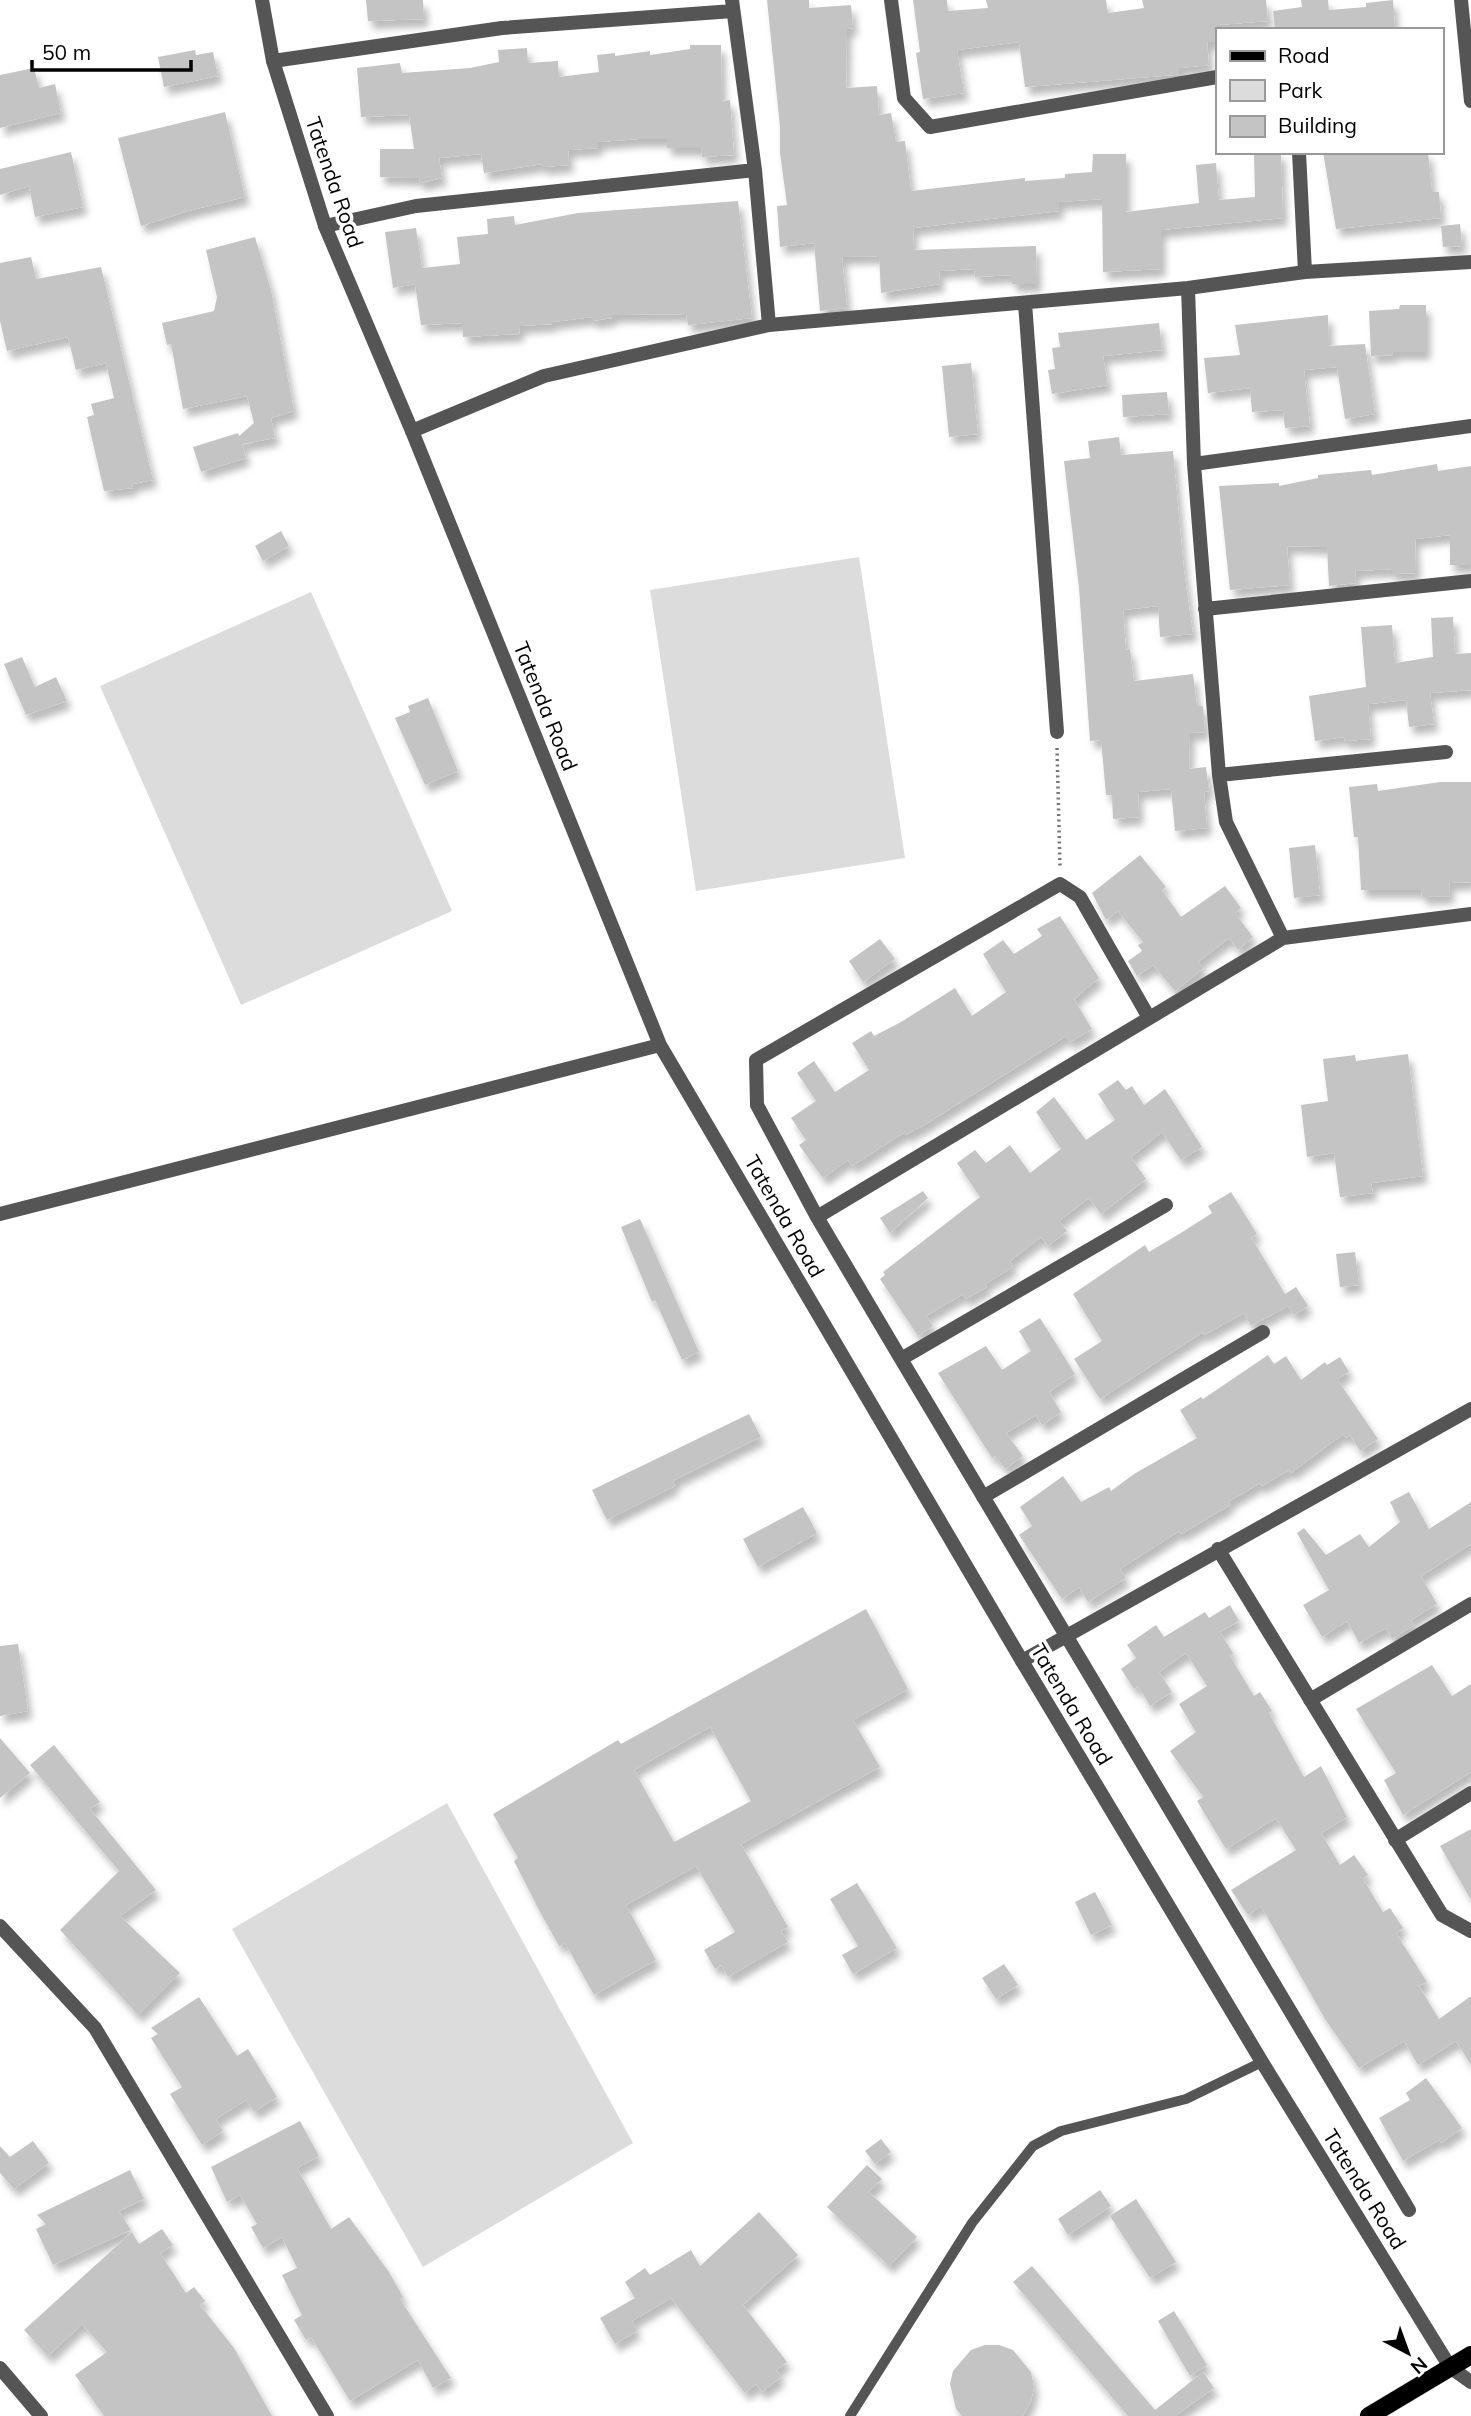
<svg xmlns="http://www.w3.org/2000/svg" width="1471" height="2416" viewBox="0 0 1471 2416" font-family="Mulish,sans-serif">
	<defs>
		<filter id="shadow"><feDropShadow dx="4.5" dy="8" stdDeviation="3.5" flood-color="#0004"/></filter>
	</defs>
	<rect width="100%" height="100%" fill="#fff"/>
	<path fill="#dcdcdc" d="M 859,557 L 905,858 L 696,891 L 650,590 Z
		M 311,592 L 452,911 L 241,1005 L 100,686 Z
		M 447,1803 L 633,2143 L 423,2267 L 232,1929 Z"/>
	<path fill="#c4c4c4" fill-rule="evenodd" filter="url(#shadow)" d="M 366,0 L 423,0 L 424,19 L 368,21 Z
		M 767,0 L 809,0 L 809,8 L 851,5 L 853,28 L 847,29 L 846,88 L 877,86 L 879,115 L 891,113 L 896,142 L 905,141 L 911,191 L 1025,178 L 1025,181 L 1065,178 L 1065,174 L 1092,172 L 1093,154 L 1126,154 L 1126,212 L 1199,203 L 1196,165 L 1216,163 L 1219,200 L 1255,197 L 1254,152 L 1281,152 L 1283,218 L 1161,230 L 1161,269 L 1103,272 L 1102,199 L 1059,202 L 1059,211 L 913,228 L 914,250 L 1036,246 L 1037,284 L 1012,284 L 1012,275 L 975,277 L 974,269 L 939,271 L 940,284 L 881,293 L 879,256 L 842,257 L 847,308 L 820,311 L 814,243 L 780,247 L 777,206 L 787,205 L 780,153 L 780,127 Z
		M 913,0 L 947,0 L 948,11 L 988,8 L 986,0 L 1106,0 L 1108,13 L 1144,8 L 1142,0 L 1266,0 L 1268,21 L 1217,25 L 1217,42 L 1207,42 L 1209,65 L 1179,68 L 1179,74 L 1174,75 L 1025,87 L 1019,42 L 957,50 L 964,93 L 923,99 L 916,53 L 920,52 Z
		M 1301,0 L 1328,0 L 1329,10 L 1366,7 L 1366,3 L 1393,0 L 1395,30 L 1275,30 L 1273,11 L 1302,7 Z
		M 690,45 L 721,45 L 722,101 L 730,100 L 734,155 L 702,157 L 701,148 L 667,148 L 667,139 L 638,139 L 598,142 L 598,148 L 568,150 L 569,165 L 542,167 L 542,164 L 484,173 L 481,154 L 439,158 L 442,178 L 420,183 L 419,178 L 380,177 L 380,149 L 414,149 L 409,115 L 361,117 L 357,68 L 400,63 L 402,73 L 470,68 L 499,62 L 498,50 L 527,48 L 528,63 L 558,61 L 559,77 L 599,72 L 597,55 L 615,53 L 615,56 L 650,51 L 650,55 L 690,49 Z
		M 195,50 L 196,55 L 213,52 L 218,76 L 164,87 L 158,57 Z
		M 34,68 L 39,88 L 55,84 L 61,113 L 0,128 L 0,75 Z
		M 225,112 L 245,197 L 188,211 L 141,226 L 118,138 Z
		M 71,152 L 83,207 L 35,217 L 29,186 L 0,195 L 0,169 Z
		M 1323,152 L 1428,152 L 1432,192 L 1439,192 L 1441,218 L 1336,229 Z
		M 738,201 L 752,318 L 688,325 L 686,314 L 612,315 L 612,318 L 592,321 L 592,317 L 552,322 L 552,324 L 520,326 L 519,334 L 463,337 L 463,323 L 421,325 L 415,284 L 393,288 L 385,232 L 416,228 L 422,268 L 460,264 L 457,237 L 488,234 L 487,219 L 514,216 L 515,225 L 578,213 Z
		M 1460,224 L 1462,246 L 1443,247 L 1441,226 Z
		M 255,237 L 271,290 L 294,411 L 271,418 L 275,438 L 242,444 L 246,458 L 201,472 L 193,447 L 238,433 L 239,436 L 254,423 L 247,396 L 183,409 L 171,344 L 167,345 L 162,323 L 214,311 L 217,297 L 206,250 Z
		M 31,257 L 36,279 L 101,267 L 153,480 L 132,484 L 133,488 L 104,491 L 87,417 L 94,415 L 91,404 L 114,398 L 106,363 L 76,370 L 68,337 L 7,351 L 0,321 L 0,263 Z
		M 1400,305 L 1426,305 L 1426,352 L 1392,352 L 1393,355 L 1371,356 L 1369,311 L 1399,309 Z
		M 1328,315 L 1329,346 L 1365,344 L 1375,414 L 1345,419 L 1337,367 L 1304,370 L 1310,426 L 1285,428 L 1283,410 L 1252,412 L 1250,388 L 1208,393 L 1204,358 L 1240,355 L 1235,325 Z
		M 1159,323 L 1162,350 L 1103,356 L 1108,385 L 1052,394 L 1048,370 L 1055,369 L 1052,348 L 1060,347 L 1058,333 Z
		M 971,363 L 978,434 L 949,437 L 942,366 Z
		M 1167,392 L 1169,414 L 1123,417 L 1122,395 Z
		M 1119,437 L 1121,455 L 1173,451 L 1184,571 L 1193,634 L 1160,637 L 1158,606 L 1123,610 L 1126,650 L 1130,649 L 1134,681 L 1193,674 L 1197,706 L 1203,706 L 1205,732 L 1190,733 L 1189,769 L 1206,767 L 1209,791 L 1204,792 L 1207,828 L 1175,831 L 1171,789 L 1138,792 L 1139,817 L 1113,819 L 1112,795 L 1106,795 L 1101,740 L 1090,741 L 1079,588 L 1064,461 L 1090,458 L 1088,441 Z
		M 1437,464 L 1438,471 L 1471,466 L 1471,565 L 1450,565 L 1450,535 L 1415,539 L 1416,573 L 1392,574 L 1392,569 L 1355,571 L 1356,583 L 1329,586 L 1327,547 L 1287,546 L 1290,585 L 1230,590 L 1219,486 L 1279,483 L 1279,486 L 1318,478 L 1318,475 L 1371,470 L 1372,475 Z
		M 281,531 L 289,546 L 263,561 L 255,546 Z
		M 1453,617 L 1455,654 L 1471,653 L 1471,690 L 1430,693 L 1434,724 L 1409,727 L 1406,700 L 1368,704 L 1371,739 L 1345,741 L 1344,737 L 1315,741 L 1309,696 L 1366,687 L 1361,627 L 1392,625 L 1395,663 L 1433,657 L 1431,618 Z
		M 22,657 L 35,687 L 56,677 L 67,701 L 26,715 L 4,664 Z
		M 428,698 L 458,771 L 425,785 L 395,718 L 410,712 L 408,706 Z
		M 1440,782 L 1471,782 L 1471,882 L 1449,883 L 1450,896 L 1422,897 L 1421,890 L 1361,890 L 1358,837 L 1354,837 L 1349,787 L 1377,784 L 1378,791 Z
		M 1315,845 L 1320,895 L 1294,898 L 1289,848 Z
		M 1140,855 L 1166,887 L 1162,890 L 1181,917 L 1225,886 L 1241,908 L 1235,913 L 1253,937 L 1238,950 L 1229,938 L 1198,962 L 1204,968 L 1175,991 L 1153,965 L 1137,976 L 1128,961 L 1142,951 L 1138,945 L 1143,942 L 1118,911 L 1106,920 L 1092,893 Z
		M 1060,916 L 1099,978 L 1074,999 L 1092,1029 L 1070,1042 L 1066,1036 L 926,1124 L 906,1135 L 905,1132 L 852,1166 L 848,1160 L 823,1178 L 799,1145 L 806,1140 L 791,1118 L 816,1101 L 797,1073 L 814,1061 L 835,1092 L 869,1070 L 852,1043 L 871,1031 L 874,1036 L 901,1022 L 955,988 L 972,1016 L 1006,992 L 983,954 L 1003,940 L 1014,954 L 1042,936 L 1037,929 Z
		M 880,939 L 895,959 L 863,982 L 849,961 Z
		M 1408,1054 L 1423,1176 L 1371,1183 L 1373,1193 L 1340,1197 L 1334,1153 L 1307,1157 L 1301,1105 L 1328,1101 L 1323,1059 L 1355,1055 L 1356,1061 Z
		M 1118,1080 L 1126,1090 L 1132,1086 L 1144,1105 L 1165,1089 L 1202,1147 L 1181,1160 L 1162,1132 L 1131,1157 L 1146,1179 L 1101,1214 L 1089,1198 L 1059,1221 L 1067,1231 L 1048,1246 L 1041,1237 L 1010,1261 L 1013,1267 L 985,1284 L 987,1287 L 966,1299 L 963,1294 L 926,1316 L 933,1326 L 918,1336 L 880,1279 L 885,1275 L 883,1272 L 980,1197 L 957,1163 L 975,1150 L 986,1163 L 1010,1145 L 1030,1173 L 1061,1149 L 1036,1112 L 1054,1097 L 1086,1140 L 1115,1120 L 1098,1094 Z
		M 923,1191 L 928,1198 L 890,1233 L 880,1218 Z
		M 1231,1192 L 1257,1234 L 1251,1237 L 1285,1294 L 1296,1287 L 1308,1306 L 1294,1315 L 1288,1306 L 1251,1326 L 1244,1313 L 1204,1335 L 1203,1332 L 1100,1399 L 1074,1359 L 1102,1341 L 1073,1294 L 1145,1245 L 1149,1252 L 1184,1231 L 1212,1213 L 1208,1206 Z
		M 640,1219 L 699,1352 L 682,1360 L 655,1300 L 652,1302 L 621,1227 Z
		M 1355,1252 L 1359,1285 L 1340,1287 L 1336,1254 Z
		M 1040,1318 L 1075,1374 L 1049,1392 L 1061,1412 L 1042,1425 L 1036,1415 L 1006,1433 L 1023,1456 L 1005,1469 L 995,1456 L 992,1458 L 938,1373 L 986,1346 L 1002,1370 L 1031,1351 L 1019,1331 Z
		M 1268,1355 L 1274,1364 L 1286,1356 L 1301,1380 L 1325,1362 L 1327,1365 L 1340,1357 L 1349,1372 L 1337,1379 L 1378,1439 L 1360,1451 L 1350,1435 L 1346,1438 L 1343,1434 L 1291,1473 L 1289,1470 L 1262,1486 L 1260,1483 L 1228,1502 L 1230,1505 L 1181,1534 L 1179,1531 L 1120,1569 L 1126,1578 L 1088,1602 L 1079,1587 L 1062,1599 L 1019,1535 L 1032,1526 L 1020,1507 L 1063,1476 L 1081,1502 L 1109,1487 L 1111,1491 L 1134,1474 L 1197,1438 L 1180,1410 L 1201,1397 L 1203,1399 Z
		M 749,1414 L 761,1437 L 673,1481 L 675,1486 L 607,1520 L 592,1490 Z
		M 1409,1492 L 1429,1529 L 1471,1502 L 1471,1544 L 1421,1576 L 1437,1604 L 1411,1620 L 1414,1625 L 1392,1639 L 1386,1628 L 1359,1643 L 1347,1621 L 1322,1637 L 1303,1605 L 1329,1590 L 1297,1533 L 1304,1528 L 1326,1555 L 1360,1534 L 1369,1547 L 1400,1522 L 1390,1502 Z
		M 803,1507 L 817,1533 L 758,1567 L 743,1539 Z
		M 1230,1605 L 1239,1621 L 1220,1632 L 1233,1653 L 1230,1656 L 1254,1696 L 1260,1692 L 1272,1711 L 1269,1713 L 1304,1777 L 1321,1766 L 1347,1817 L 1321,1833 L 1340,1865 L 1354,1855 L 1368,1875 L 1363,1879 L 1383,1912 L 1390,1908 L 1403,1928 L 1396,1933 L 1427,1982 L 1419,1986 L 1439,2019 L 1471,1996 L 1471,2065 L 1456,2041 L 1418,2065 L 1404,2041 L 1359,2068 L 1325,2019 L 1261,1906 L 1248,1915 L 1231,1890 L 1296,1850 L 1276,1818 L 1226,1849 L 1197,1801 L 1203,1797 L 1170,1751 L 1196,1732 L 1179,1704 L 1207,1686 L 1186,1653 L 1159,1672 L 1172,1692 L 1150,1706 L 1138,1686 L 1134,1689 L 1121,1669 L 1136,1658 L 1127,1645 L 1156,1625 L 1164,1637 L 1205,1612 L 1209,1618 Z
		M 866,1609 L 908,1689 L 853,1720 L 880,1767 L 741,1844 L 788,1927 L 781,1931 L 788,1942 L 728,1977 L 721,1965 L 715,1969 L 704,1950 L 735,1932 L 696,1866 L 626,1905 L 656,1960 L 594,1995 L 565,1943 L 559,1946 L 540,1912 L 514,1861 L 518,1858 L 493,1814 L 618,1740 L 621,1744 ZM 710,1727 L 751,1801 L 674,1842 L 634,1770 Z
		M 18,1644 L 28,1711 L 0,1716 L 0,1646 Z
		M 1432,1665 L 1452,1696 L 1471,1684 L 1471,1772 L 1403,1815 L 1384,1780 L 1396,1773 L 1356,1709 Z
		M 0,1738 L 30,1773 L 0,1798 Z
		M 54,1745 L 100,1802 L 90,1809 L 156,1890 L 120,1916 L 180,1973 L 138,2015 L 60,1930 L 119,1871 L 30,1765 Z
		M 1471,1829 L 1471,1900 L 1440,1846 Z
		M 857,1883 L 897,1948 L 853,1974 L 842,1955 L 858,1946 L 830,1899 Z
		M 1095,1892 L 1112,1925 L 1091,1935 L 1075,1902 Z
		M 1004,1964 L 1018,1985 L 996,1999 L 982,1978 Z
		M 199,1997 L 237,2056 L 248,2049 L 277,2097 L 254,2112 L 246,2100 L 216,2119 L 223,2131 L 202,2145 L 170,2094 L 182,2087 L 151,2038 L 158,2034 L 151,2028 Z
		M 1426,2078 L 1462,2128 L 1441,2143 L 1439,2140 L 1403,2161 L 1379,2118 L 1410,2100 L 1406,2093 Z
		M 300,2121 L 319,2156 L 297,2168 L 331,2229 L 349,2217 L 389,2272 L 403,2297 L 400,2299 L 451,2378 L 433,2388 L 418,2360 L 350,2401 L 311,2337 L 306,2340 L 294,2320 L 302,2315 L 282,2275 L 297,2268 L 282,2237 L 263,2248 L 251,2227 L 257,2224 L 240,2195 L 227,2202 L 211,2167 Z
		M 881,2139 L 891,2152 L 875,2164 L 865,2151 Z
		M 33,2141 L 49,2163 L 14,2189 L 0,2173 L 0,2146 L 10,2157 Z
		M 867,2165 L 882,2179 L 869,2192 L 917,2237 L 889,2266 L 827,2207 Z
		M 130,2170 L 144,2199 L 119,2211 L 131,2230 L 53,2265 L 36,2229 L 46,2224 L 37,2215 Z
		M 1100,2190 L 1111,2206 L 1068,2235 L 1058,2219 Z
		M 1136,2199 L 1176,2262 L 1150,2278 L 1110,2216 Z
		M 759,2212 L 798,2255 L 743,2305 L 787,2362 L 776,2370 L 781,2377 L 762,2392 L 756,2384 L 745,2393 L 671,2298 L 632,2321 L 637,2331 L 615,2344 L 600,2318 L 635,2298 L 625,2282 L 645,2268 L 650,2275 L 691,2250 L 700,2266 Z
		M 162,2229 L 173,2245 L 160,2253 L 186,2293 L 194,2287 L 205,2301 L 200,2305 L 234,2348 L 272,2416 L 104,2416 L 75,2375 L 107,2352 L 82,2324 L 48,2356 L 24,2330 L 132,2232 L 139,2244 Z
		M 1032,2266 L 1155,2410 L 1203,2372 L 1214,2388 L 1175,2416 L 1128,2416 L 1013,2282 Z
		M 1174,2311 L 1207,2365 L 1190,2376 L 1158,2321 Z
		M 985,2345 L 999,2345 L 1013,2350 L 1031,2372 L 1034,2387 L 1031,2401 L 1023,2416 L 962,2416 L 956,2409 L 950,2384 L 953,2371 L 971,2350 Z"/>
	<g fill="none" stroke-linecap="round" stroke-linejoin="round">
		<defs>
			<path id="primary" d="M 1369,2416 L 1471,2355"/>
		</defs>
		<use href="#primary" stroke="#dbdbdb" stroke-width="19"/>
		<path stroke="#777" stroke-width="3.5" stroke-dasharray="2 3.5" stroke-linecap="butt" d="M 1057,748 L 1060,867"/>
		<path stroke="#555" stroke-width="10" d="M 850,2416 L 972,2223 L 1033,2146 L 1061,2131 L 1186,2099 L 1262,2062"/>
		<path stroke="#555" stroke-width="14" d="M 732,0 L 755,170 L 769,325
			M 891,0 L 904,98 L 930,127 L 1217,77
			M 1461,0 L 1471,101
			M 273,61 L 502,28 L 733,11
			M 1299,152 L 1305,272
			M 325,226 L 416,206 L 755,170
			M 1188,288 L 1194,464 L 1219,775 L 1226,822 L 1283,938
			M 1025,303 L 1057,732
			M 412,431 L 544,376 L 769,325 L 1188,288 L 1305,272 L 1471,262
			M 1194,464 L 1471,426
			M 1205,609 L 1471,581
			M 1219,775 L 1446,752
			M 1148,1016 L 1080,897 L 1060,884 L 756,1060 L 757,1105 L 817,1217 L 901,1359 L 1409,2210
			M 817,1217 L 1283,938 L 1471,914
			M 901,1359 L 1166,1205
			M 983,1497 L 1263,1332
			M 1218,1549 L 1442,1915 L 1471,1931
			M 1022,1661 L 1471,1409
			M 1310,1700 L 1471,1604
			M 1395,1840 L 1471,1793
			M 0,1926 L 95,2028 L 327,2416
			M 1450,2367 L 1471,2382
			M 0,2368 L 41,2416"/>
		<path stroke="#555" stroke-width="14" d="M 262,0 L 273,61 L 325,226 L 412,431 L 660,1045 L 1022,1661 L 1262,2062 L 1450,2367
			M 0,1214 L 660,1045"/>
		<use href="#primary" stroke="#000" stroke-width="18"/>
	</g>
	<g text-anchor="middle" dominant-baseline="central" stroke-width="7" stroke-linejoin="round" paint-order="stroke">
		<g font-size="21" fill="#000" stroke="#fff">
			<text transform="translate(335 182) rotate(71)">Tatenda Road</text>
			<text transform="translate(546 706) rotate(68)">Tatenda Road</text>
			<text transform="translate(785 1216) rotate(60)">Tatenda Road</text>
			<text transform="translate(1072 1704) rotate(59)">Tatenda Road</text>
			<text transform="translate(1365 2189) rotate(58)">Tatenda Road</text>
		</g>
	</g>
	<rect x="1216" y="28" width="228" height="126" fill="#ffffff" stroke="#999999" stroke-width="2"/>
	<rect x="1230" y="51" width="35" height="10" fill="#000000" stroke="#999999" stroke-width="2"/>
	<text x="1278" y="63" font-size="21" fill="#000000">Road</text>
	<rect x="1230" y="80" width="35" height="21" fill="#dcdcdc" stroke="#999999" stroke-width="2"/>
	<text x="1278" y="98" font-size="21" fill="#000000">Park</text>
	<rect x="1230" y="116" width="35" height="21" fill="#c4c4c4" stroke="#999999" stroke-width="2"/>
	<text x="1278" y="133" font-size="21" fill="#000000">Building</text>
	<g transform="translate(1408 2353) rotate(139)" stroke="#ffffff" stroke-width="5" paint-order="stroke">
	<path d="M0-5L12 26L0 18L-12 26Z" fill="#000000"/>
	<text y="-10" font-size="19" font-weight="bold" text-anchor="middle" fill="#000000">N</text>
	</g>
	<path d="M32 60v10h159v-10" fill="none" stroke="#000000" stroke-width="3.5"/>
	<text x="42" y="60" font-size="21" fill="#000000" stroke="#ffffff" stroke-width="5" paint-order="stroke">50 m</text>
</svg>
